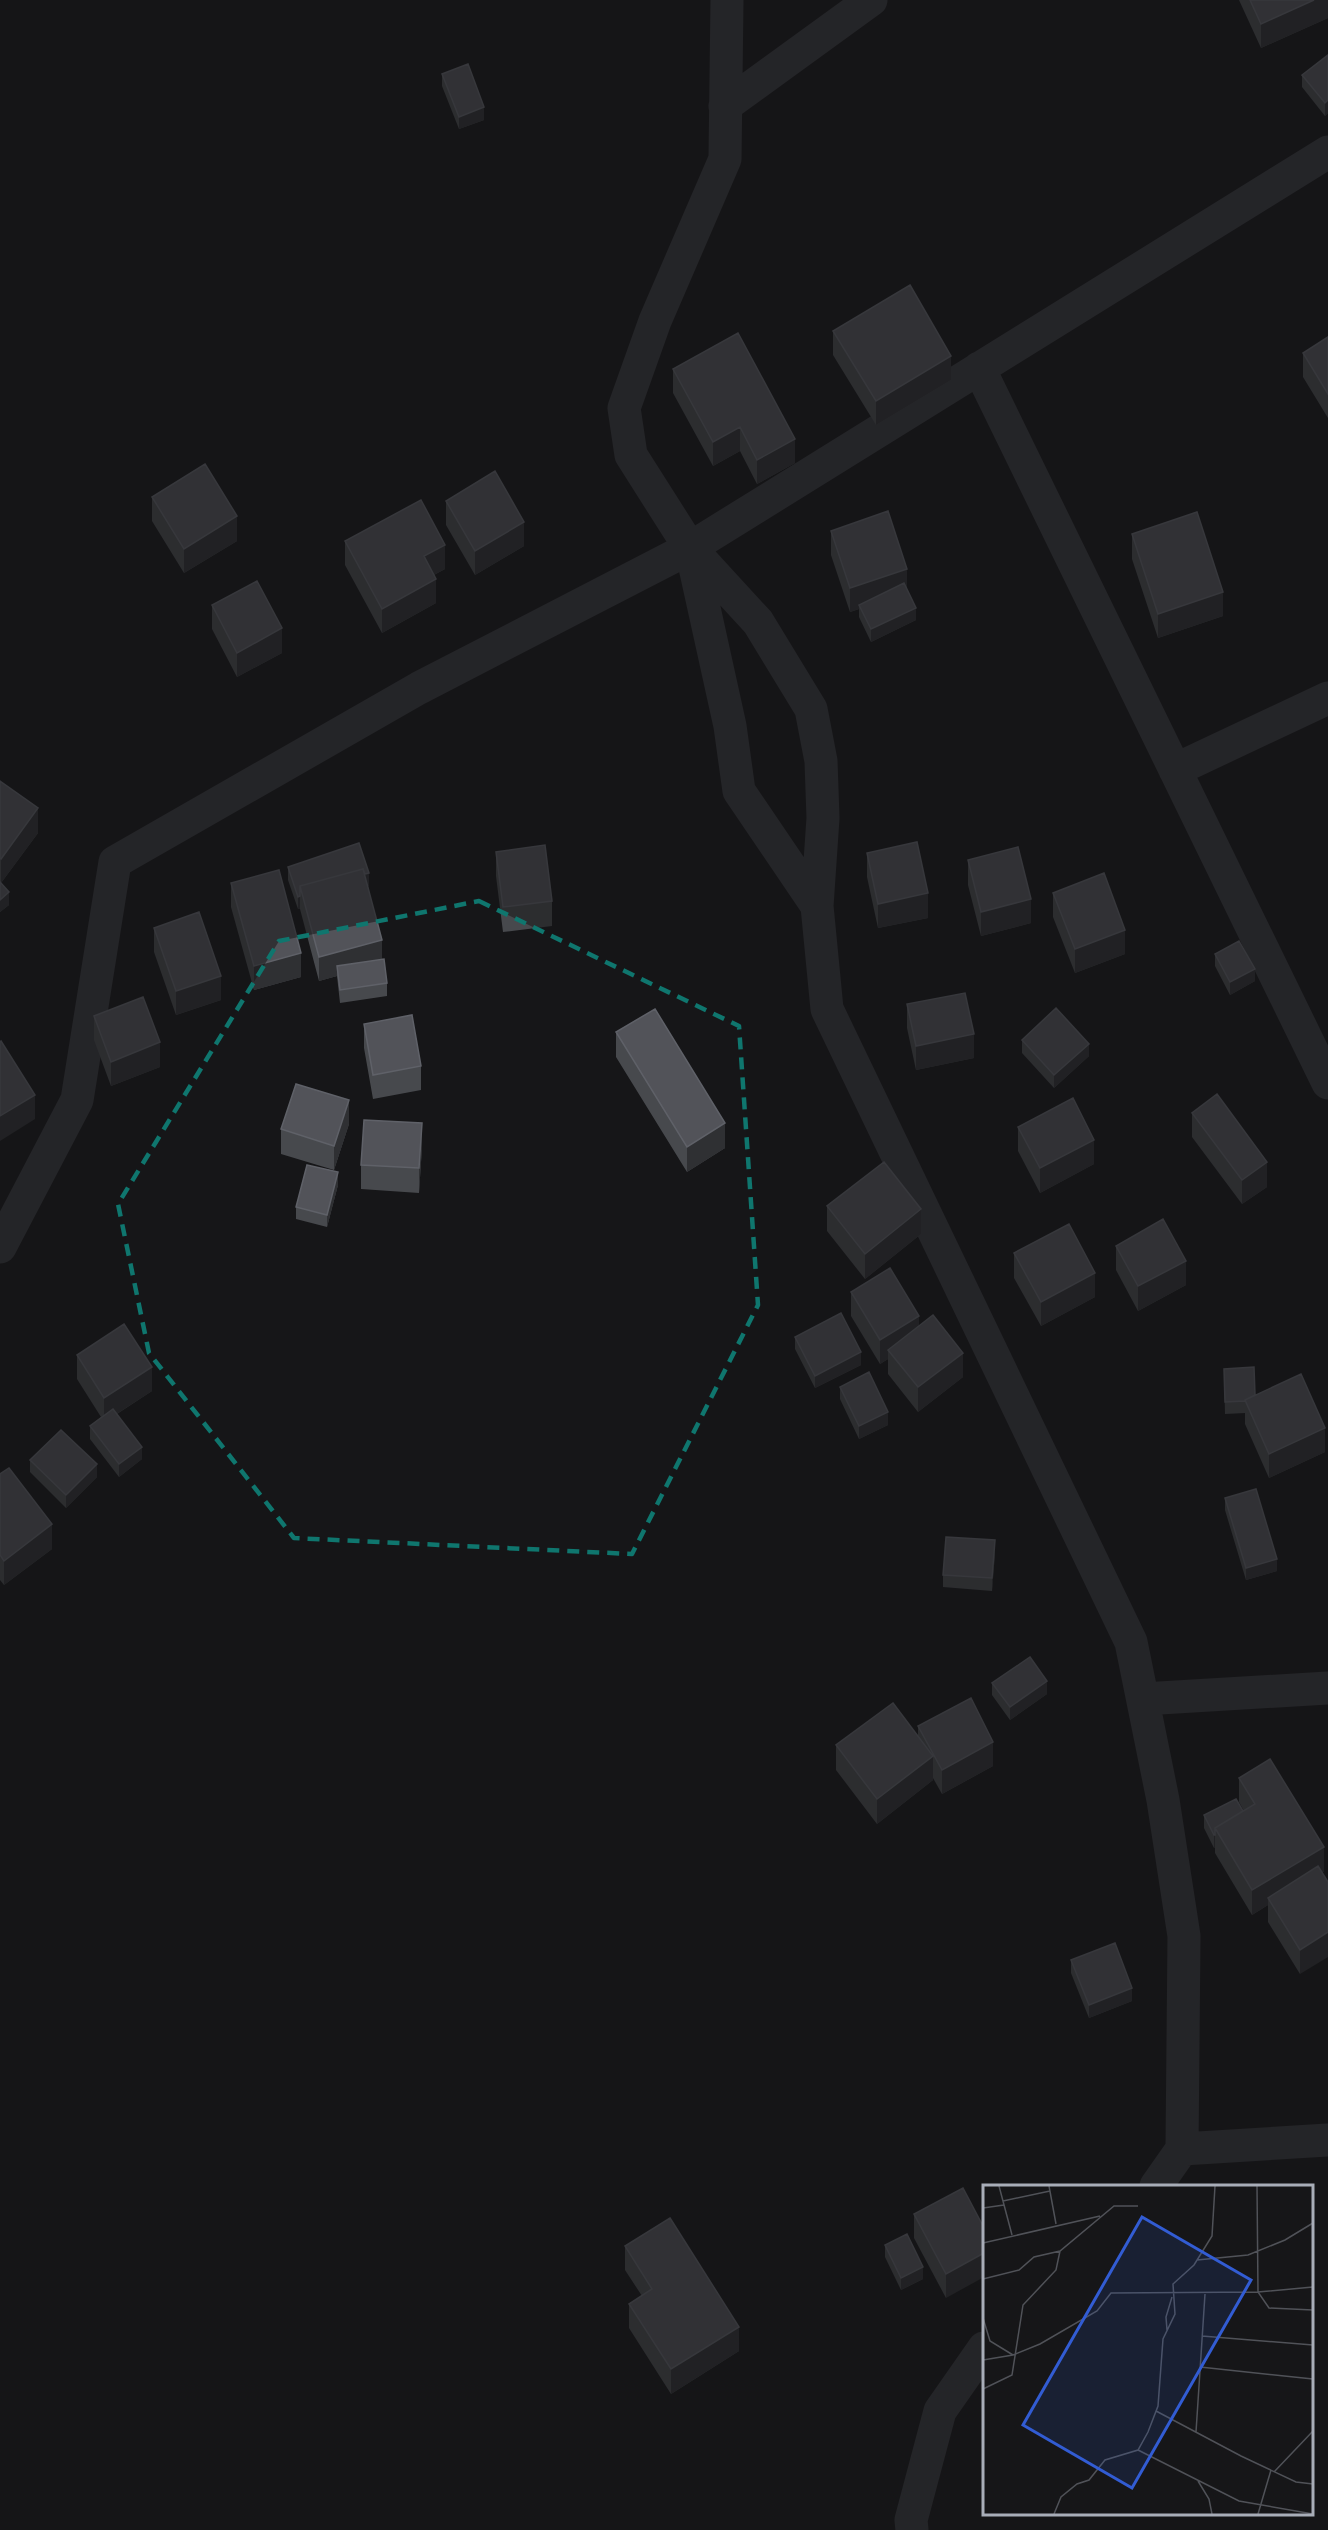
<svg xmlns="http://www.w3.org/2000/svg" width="1328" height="2530" viewBox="0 0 1328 2530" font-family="Roboto,sans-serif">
	<rect width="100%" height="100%" fill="#161618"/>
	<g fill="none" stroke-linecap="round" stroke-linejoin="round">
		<path stroke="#37383d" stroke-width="33" d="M 727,0 L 725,159 L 655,321 L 624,408 L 631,455 L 690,548 L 758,622 L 811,709 L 821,761 L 823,818 L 817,906 L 827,1009 L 1131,1642 L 1163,1800 L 1184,1936 L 1182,2149 L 1156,2186
			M 725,106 L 871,0
			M 979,368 L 1328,1083
			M 691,549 L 730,726 L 739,791 L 817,906
			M 1175,770 L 1328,698
			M 0,1247 L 77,1100 L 115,862 L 419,688 L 690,548 L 1328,152
			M 1143,1699 L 1328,1688
			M 1182,2149 L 1328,2140
			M 912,2530 L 911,2520 L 940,2411 L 984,2348"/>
	</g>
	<path fill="#47494d" d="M 1239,0 L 1328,0 L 1328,18 L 1261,48 Z
		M 1328,55 L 1328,113 L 1325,116 L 1302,87 L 1302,75 Z
		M 442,74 L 484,120 L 459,129 L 442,86 Z
		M 833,331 L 951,380 L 876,425 L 833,355 Z
		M 1328,337 L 1328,418 L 1303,377 L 1303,353 Z
		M 673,369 L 795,463 L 757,484 L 740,451 L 713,466 L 673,393 Z
		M 152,497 L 237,541 L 184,573 L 152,521 Z
		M 446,501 L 524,546 L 475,575 L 446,525 Z
		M 831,531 L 907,590 L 916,620 L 871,642 L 859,617 L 859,609 L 850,612 L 831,555 Z
		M 1132,534 L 1223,616 L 1158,638 L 1132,559 Z
		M 345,541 L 445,569 L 434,575 L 436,603 L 382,633 L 345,565 Z
		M 212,605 L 282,653 L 237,677 L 212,629 Z
		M 0,781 L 38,833 L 1,883 L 9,905 L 0,912 Z
		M 496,852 L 552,901 L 552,926 L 503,932 L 496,876 Z
		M 867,853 L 928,918 L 878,928 L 867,877 Z
		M 968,860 L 1031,923 L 981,936 L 968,885 Z
		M 288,867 L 369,885 L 368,886 L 387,983 L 387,996 L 340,1003 L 337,976 L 319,981 L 300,909 L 298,909 L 288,880 Z
		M 231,883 L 301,977 L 254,990 L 231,907 Z
		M 1053,893 L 1125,954 L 1075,973 L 1053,917 Z
		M 154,928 L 221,1000 L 176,1015 L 154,952 Z
		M 1215,954 L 1255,981 L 1230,995 L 1215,966 Z
		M 907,1004 L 974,1058 L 916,1070 L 907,1028 Z
		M 94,1016 L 160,1067 L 111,1086 L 94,1040 Z
		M 364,1024 L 421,1066 L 421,1090 L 373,1099 L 364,1048 Z
		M 616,1032 L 725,1148 L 687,1172 L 616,1057 Z
		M 1022,1040 L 1089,1056 L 1054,1088 L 1022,1053 Z
		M 1192,1113 L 1267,1187 L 1242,1204 L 1192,1137 Z
		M 349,1124 L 334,1170 L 281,1154 L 281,1129 Z
		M 1018,1127 L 1094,1164 L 1040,1193 L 1018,1151 Z
		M 422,1147 L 419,1193 L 361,1189 L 361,1165 Z
		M 338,1185 L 327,1227 L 296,1219 L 296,1207 Z
		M 827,1206 L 921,1234 L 865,1279 L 827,1231 Z
		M 1116,1246 L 1186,1285 L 1138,1311 L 1116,1270 Z
		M 1014,1253 L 1095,1297 L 1041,1326 L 1014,1278 Z
		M 851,1292 L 919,1325 L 963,1377 L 918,1412 L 888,1374 L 888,1359 L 880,1364 L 851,1316 Z
		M 795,1337 L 861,1365 L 815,1388 L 795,1349 Z
		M 77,1355 L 152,1391 L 117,1414 L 142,1459 L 119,1477 L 90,1439 L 90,1426 L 101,1417 L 77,1379 Z
		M 1224,1369 L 1255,1395 L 1325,1452 L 1269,1478 L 1245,1424 L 1245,1413 L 1225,1414 Z
		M 840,1387 L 888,1425 L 859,1439 L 840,1399 Z
		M 30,1460 L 97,1477 L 66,1508 L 30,1472 Z
		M 0,1474 L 52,1549 L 4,1585 L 0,1580 Z
		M 1225,1498 L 1277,1571 L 1246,1580 L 1225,1510 Z
		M 995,1553 L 992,1591 L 943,1587 L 943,1575 Z
		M 992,1683 L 1047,1694 L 1010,1720 L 992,1695 Z
		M 918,1726 L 993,1766 L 942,1794 L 933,1778 L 933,1780 L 877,1824 L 836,1770 L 836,1745 L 918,1736 Z
		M 1239,1778 L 1324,1871 L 1322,1873 L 1300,1974 L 1268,1922 L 1268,1905 L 1252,1915 L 1215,1853 L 1215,1847 L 1214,1848 L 1204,1828 L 1204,1815 L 1244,1811 L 1239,1802 Z
		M 1071,1960 L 1132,2001 L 1089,2018 L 1071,1973 Z
		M 963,2188 L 946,2298 L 914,2238 L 914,2214 Z
		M 885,2245 L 923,2279 L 901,2290 L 885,2257 Z
		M 625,2246 L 739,2351 L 671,2394 L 629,2328 L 629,2304 L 642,2296 L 625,2270 Z"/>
	<path fill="#2f3033" d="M 1314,0 L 1328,0 L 1328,18 L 1261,48 L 1261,24 Z
		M 1328,100 L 1328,113 L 1325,116 L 1325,103 Z
		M 484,107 L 484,120 L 459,129 L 459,117 Z
		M 951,356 L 951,380 L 876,425 L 876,401 Z
		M 740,427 L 740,451 L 713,466 L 713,442 Z
		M 795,439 L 795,463 L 757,484 L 757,460 Z
		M 237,516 L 237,541 L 184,573 L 184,549 Z
		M 524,522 L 524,546 L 475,575 L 475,551 Z
		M 445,545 L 445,569 L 424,580 L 424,556 Z
		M 907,569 L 907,593 L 859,605 L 859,609 L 850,612 L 850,588 Z
		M 436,579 L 436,603 L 382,633 L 382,609 Z
		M 1223,592 L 1223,616 L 1158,638 L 1158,614 Z
		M 916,608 L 916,620 L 871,642 L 871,629 Z
		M 282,628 L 282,653 L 237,677 L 237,653 Z
		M 38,808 L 38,833 L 1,883 L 1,859 Z
		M 369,873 L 369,885 L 306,907 L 302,895 Z
		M 9,892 L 9,905 L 0,912 L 0,900 Z
		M 928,893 L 928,918 L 878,928 L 878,904 Z
		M 300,896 L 300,909 L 298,909 L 298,897 Z
		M 1031,899 L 1031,923 L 981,936 L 981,912 Z
		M 1125,930 L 1125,954 L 1075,973 L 1075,949 Z
		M 382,940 L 382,964 L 337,966 L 337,976 L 319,981 L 319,957 Z
		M 301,953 L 301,977 L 254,990 L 254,966 Z
		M 1255,969 L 1255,981 L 1230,995 L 1230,982 Z
		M 221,976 L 221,1000 L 176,1015 L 176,991 Z
		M 974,1034 L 974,1058 L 916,1070 L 916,1046 Z
		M 160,1042 L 160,1067 L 111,1086 L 111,1062 Z
		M 1089,1044 L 1089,1056 L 1054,1088 L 1054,1075 Z
		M 35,1095 L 35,1119 L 0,1141 L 0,1116 Z
		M 349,1100 L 349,1124 L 334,1170 L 334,1146 Z
		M 422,1123 L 422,1147 L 419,1193 L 419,1168 Z
		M 725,1123 L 725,1148 L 687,1172 L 687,1147 Z
		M 1094,1140 L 1094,1164 L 1040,1193 L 1040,1168 Z
		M 1267,1162 L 1267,1187 L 1242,1204 L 1242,1180 Z
		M 338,1172 L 338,1185 L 327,1227 L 327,1215 Z
		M 921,1209 L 921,1234 L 865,1279 L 865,1254 Z
		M 1186,1261 L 1186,1285 L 1138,1311 L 1138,1286 Z
		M 1095,1273 L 1095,1297 L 1041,1326 L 1041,1302 Z
		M 919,1316 L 919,1341 L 888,1350 L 888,1359 L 880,1364 L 880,1340 Z
		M 861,1352 L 861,1365 L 815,1388 L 815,1376 Z
		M 963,1353 L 963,1377 L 918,1412 L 918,1387 Z
		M 152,1367 L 152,1391 L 104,1422 L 104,1398 Z
		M 888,1412 L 888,1425 L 859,1439 L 859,1426 Z
		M 1325,1428 L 1325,1452 L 1269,1478 L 1269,1454 Z
		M 142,1447 L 142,1459 L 119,1477 L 119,1464 Z
		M 97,1464 L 97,1477 L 66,1508 L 66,1495 Z
		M 52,1524 L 52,1549 L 4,1585 L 4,1561 Z
		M 995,1540 L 995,1553 L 992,1591 L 992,1578 Z
		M 1277,1559 L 1277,1571 L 1246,1580 L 1246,1568 Z
		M 1047,1681 L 1047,1694 L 1010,1720 L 1010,1707 Z
		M 993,1742 L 993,1766 L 942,1794 L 942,1770 Z
		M 933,1756 L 933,1780 L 877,1824 L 877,1799 Z
		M 1214,1835 L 1215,1835 L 1215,1847 L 1214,1848 Z
		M 1324,1847 L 1324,1871 L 1271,1903 L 1268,1898 L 1268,1905 L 1252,1915 L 1252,1890 Z
		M 1328,1932 L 1328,1957 L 1300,1974 L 1300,1950 Z
		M 1132,1988 L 1132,2001 L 1089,2018 L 1089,2005 Z
		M 984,2253 L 984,2277 L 946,2298 L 946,2274 Z
		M 923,2267 L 923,2279 L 901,2290 L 901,2278 Z
		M 739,2327 L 739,2351 L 671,2394 L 671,2369 Z"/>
	<path fill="#525359" stroke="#5f6168" stroke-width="1.5" d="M 1250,0 L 1314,0 L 1261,24 Z
		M 1328,55 L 1328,100 L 1325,103 L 1302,75 Z
		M 468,64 L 484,107 L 459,117 L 442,74 Z
		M 910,285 L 951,356 L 876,401 L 833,331 Z
		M 738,333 L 795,439 L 757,460 L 740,427 L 713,442 L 673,369 Z
		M 1328,337 L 1328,394 L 1303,353 Z
		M 205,464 L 237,516 L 184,549 L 152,497 Z
		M 495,471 L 524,522 L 475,551 L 446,501 Z
		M 421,500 L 445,545 L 424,556 L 436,579 L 382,609 L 345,541 Z
		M 888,511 L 907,569 L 850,588 L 831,531 Z
		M 1197,512 L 1223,592 L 1158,614 L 1132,534 Z
		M 257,581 L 282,628 L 237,653 L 212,605 Z
		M 904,583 L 916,608 L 871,629 L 859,605 Z
		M 0,781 L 38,808 L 1,859 L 0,858 Z
		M 917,842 L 928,893 L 878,904 L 867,853 Z
		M 359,843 L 369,873 L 365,874 L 363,869 L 300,886 L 300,896 L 298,897 L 288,867 Z
		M 545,845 L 552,901 L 503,907 L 496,852 Z
		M 1018,847 L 1031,899 L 981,912 L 968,860 Z
		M 363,869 L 382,940 L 319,957 L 300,886 Z
		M 279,870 L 301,953 L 254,966 L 231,883 Z
		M 1104,873 L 1125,930 L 1075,949 L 1053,893 Z
		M 0,882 L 9,892 L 0,900 Z
		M 199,912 L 221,976 L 176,991 L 154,928 Z
		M 1239,941 L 1255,969 L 1230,982 L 1215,954 Z
		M 384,959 L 387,983 L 340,990 L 337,966 Z
		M 965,993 L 974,1034 L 916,1046 L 907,1004 Z
		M 143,997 L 160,1042 L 111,1062 L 94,1016 Z
		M 1056,1008 L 1089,1044 L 1054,1075 L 1022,1040 Z
		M 655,1009 L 725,1123 L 687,1147 L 616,1032 Z
		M 412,1015 L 421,1066 L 373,1075 L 364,1024 Z
		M 1,1041 L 35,1095 L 0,1116 L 0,1042 Z
		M 296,1084 L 349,1100 L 334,1146 L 281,1129 Z
		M 1217,1094 L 1267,1162 L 1242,1180 L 1192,1113 Z
		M 1073,1098 L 1094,1140 L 1040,1168 L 1018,1127 Z
		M 364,1120 L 422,1123 L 419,1168 L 361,1165 Z
		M 884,1162 L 921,1209 L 865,1254 L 827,1206 Z
		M 307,1165 L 338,1172 L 327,1215 L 296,1207 Z
		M 1163,1219 L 1186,1261 L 1138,1286 L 1116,1246 Z
		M 1069,1224 L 1095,1273 L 1041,1302 L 1014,1253 Z
		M 890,1268 L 919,1316 L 880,1340 L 851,1292 Z
		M 841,1313 L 861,1352 L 815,1376 L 795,1337 Z
		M 933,1315 L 963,1353 L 918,1387 L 888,1350 Z
		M 124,1324 L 152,1367 L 104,1398 L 77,1355 Z
		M 1254,1367 L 1255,1395 L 1245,1400 L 1245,1401 L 1225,1402 L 1224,1369 Z
		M 869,1372 L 888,1412 L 859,1426 L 840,1387 Z
		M 1301,1374 L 1325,1428 L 1269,1454 L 1245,1400 Z
		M 113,1409 L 142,1447 L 119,1464 L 90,1426 Z
		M 61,1430 L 97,1464 L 66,1495 L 30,1460 Z
		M 9,1468 L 52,1524 L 4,1561 L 0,1555 L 0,1474 Z
		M 1256,1489 L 1277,1559 L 1246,1568 L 1225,1498 Z
		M 946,1537 L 995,1540 L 992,1578 L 943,1575 Z
		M 1030,1657 L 1047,1681 L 1010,1707 L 992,1683 Z
		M 971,1698 L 993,1742 L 942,1770 L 918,1726 Z
		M 893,1703 L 933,1756 L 877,1799 L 836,1745 Z
		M 1270,1759 L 1324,1847 L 1252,1890 L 1215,1828 L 1255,1804 L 1239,1778 Z
		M 1236,1799 L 1243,1811 L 1215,1828 L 1215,1835 L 1214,1835 L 1204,1815 Z
		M 1318,1866 L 1328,1882 L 1328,1932 L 1300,1950 L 1268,1898 Z
		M 1115,1943 L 1132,1988 L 1089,2005 L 1071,1960 Z
		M 963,2188 L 984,2228 L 984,2253 L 946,2274 L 914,2214 Z
		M 670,2218 L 739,2327 L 671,2369 L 629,2304 L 652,2289 L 625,2246 Z
		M 907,2234 L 923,2267 L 901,2278 L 885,2245 Z"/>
	<path d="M0 0H1328V2530H0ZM 479,901 L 739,1026 L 758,1305 L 632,1554 L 294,1538 L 149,1353 L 118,1204 L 279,941 Z" fill="#161618" fill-opacity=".55" fill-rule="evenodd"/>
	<path fill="none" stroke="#0f766e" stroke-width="4.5" stroke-dasharray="12 8" stroke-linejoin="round" d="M 479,901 L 739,1026 L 758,1305 L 632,1554 L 294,1538 L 149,1353 L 118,1204 L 279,941 Z"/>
	<g transform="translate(983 2185)">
		<rect width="330" height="330" fill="#161618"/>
		<path fill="none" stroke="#505258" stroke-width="1.5" d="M 16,1 L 29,50M 66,1 L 73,39M 274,1 L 275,107 L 286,123 L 330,125M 20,16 L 67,6M 0,23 L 21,20M 0,58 L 117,31M 214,75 L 265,70 L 302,55 L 330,38M 0,94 L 36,85 L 51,72 L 77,66 L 131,21 L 155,21M 0,133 L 7,156 L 30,170M 184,145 L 183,132 L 189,112M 219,151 L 330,160M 0,175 L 30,170 L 57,159 L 114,126 L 128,108 L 275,107 L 330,102M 217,182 L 330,194M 0,204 L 29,190 L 40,120 L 73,85 L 77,66M 173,226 L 258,271 L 313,297 L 330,299M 213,247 L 222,109M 155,265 L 256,316 L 330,329M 291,287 L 330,246M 215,296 L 226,314 L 229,329M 71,329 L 78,312 L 94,299 L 106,295 L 122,275 L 155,265 L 165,247 L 175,221 L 180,154 L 192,129 L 190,99 L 211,80 L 229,51 L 232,1M 275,329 L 288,285"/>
		<path fill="#325cd3" fill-opacity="0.15" stroke="#325cd3" stroke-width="3" d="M 159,32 L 268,95 L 149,303 L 40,240 Z"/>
		<rect width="330" height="330" fill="none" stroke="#a8adb8" stroke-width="3"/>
	</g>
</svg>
